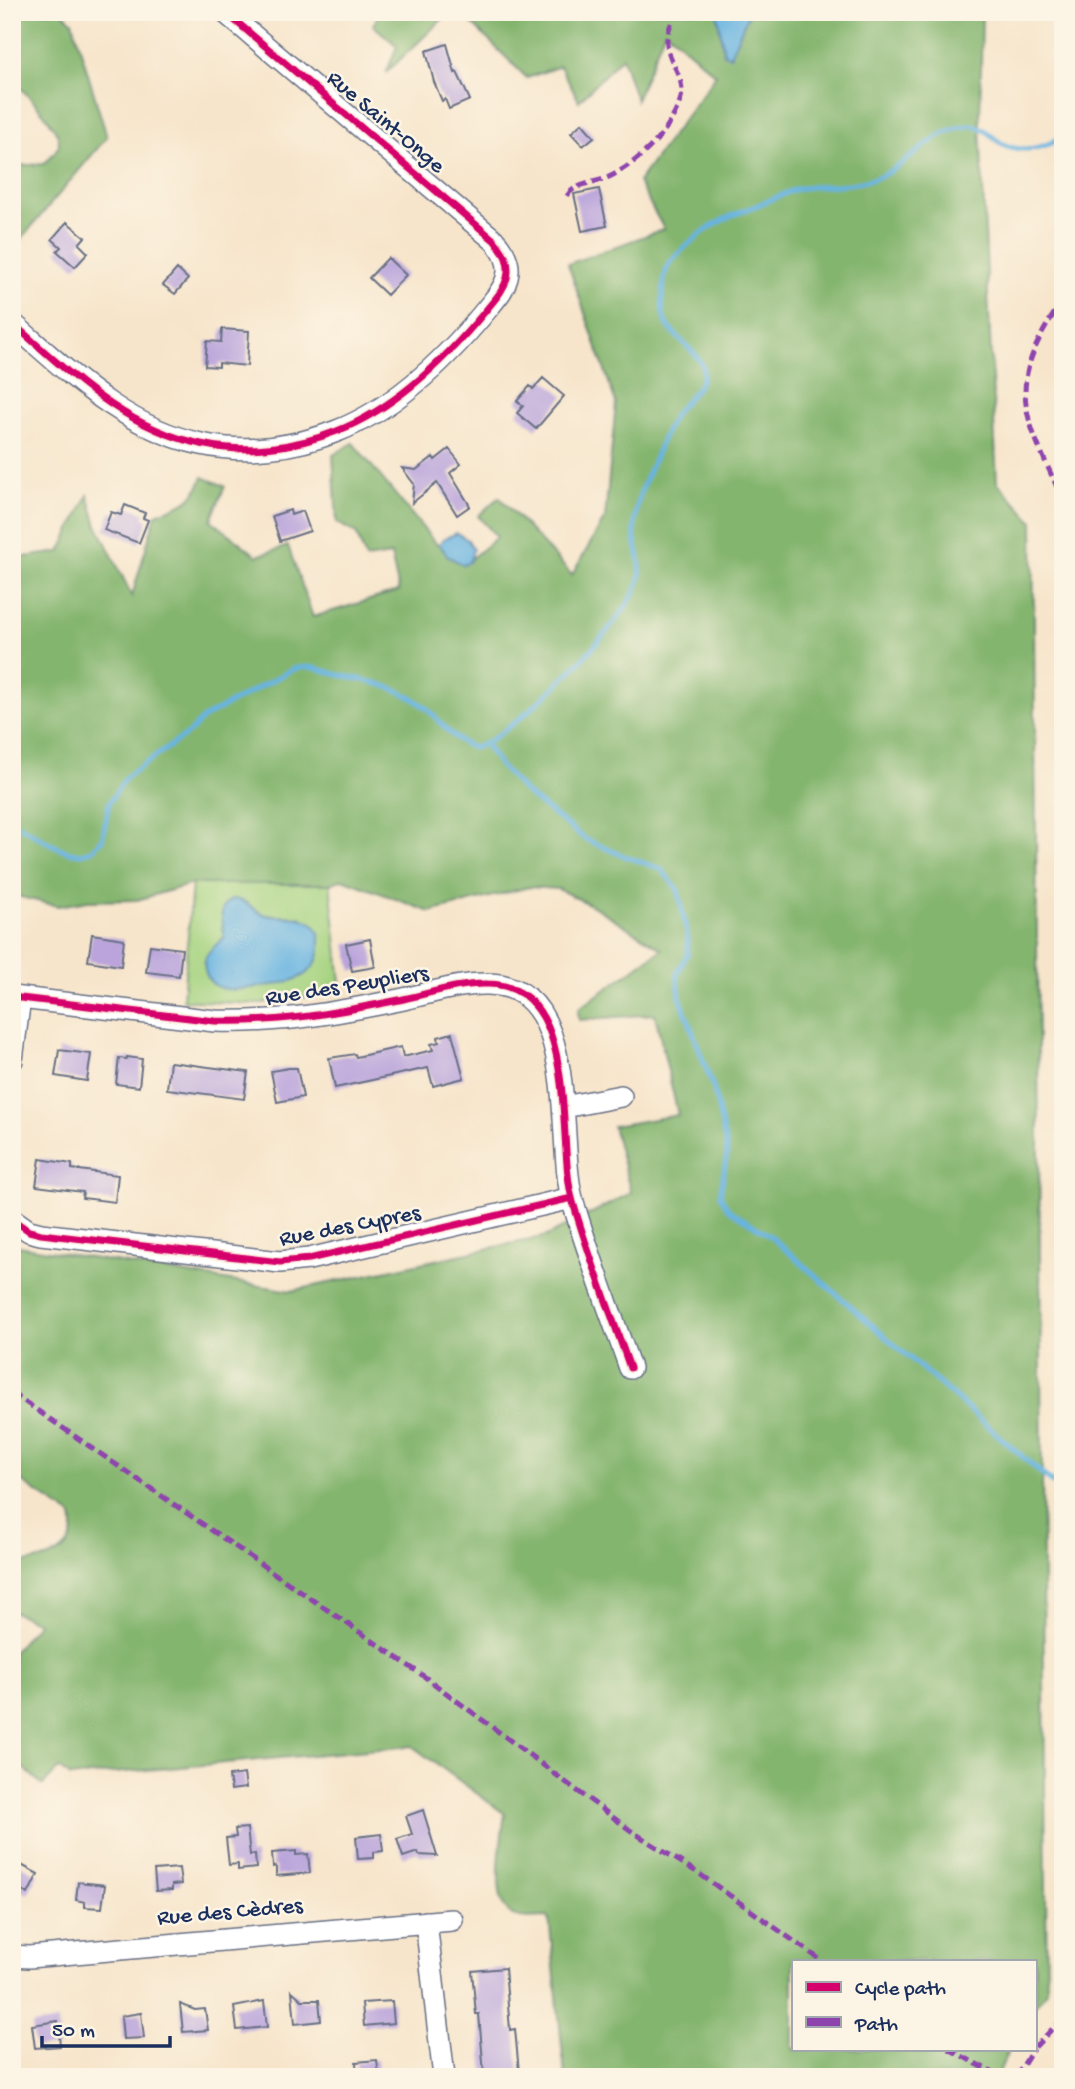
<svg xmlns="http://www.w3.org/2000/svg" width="1075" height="2089" viewBox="0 0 1075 2089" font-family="'Gochi Hand',sans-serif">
	<rect width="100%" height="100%" fill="#fcf5e5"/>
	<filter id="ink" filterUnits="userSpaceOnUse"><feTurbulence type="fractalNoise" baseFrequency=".0143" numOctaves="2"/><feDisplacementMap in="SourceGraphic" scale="14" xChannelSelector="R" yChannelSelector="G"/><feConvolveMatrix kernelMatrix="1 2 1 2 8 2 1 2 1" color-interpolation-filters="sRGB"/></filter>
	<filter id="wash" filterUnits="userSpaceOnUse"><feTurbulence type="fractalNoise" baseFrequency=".00686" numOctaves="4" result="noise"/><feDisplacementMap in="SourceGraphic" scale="28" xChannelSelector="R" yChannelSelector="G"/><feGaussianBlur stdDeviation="1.57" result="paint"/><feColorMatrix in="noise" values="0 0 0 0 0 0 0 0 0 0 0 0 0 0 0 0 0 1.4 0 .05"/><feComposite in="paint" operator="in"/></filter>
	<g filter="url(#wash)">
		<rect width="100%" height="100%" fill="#f7e5cb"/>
		<path fill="#a6d380" stroke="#60816f" stroke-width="2" fill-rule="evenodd" d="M 192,884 L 330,884 L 342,992 L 256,1004 L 183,1000 ZM 245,902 L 261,915 L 300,917 L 217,987 L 208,978 L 211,950 L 224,937 L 224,932 Z"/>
		<path fill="#84b56e" stroke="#507266" stroke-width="2" d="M 12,12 L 62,12 L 72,21 L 107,137 L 12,250 L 12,166 L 44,164 C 48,159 55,153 58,147 C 66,132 23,90 12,80 Z
			M 380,12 L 450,12 L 386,73 L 397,46 L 373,25 Z
			M 460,12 L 717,12 L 724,54 L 730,56 L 749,12 L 982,12 L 980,124 L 997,482 L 1033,522 L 1047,1991 L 1035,2006 L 1035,1961 L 793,1961 L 793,2049 L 1009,2049 L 997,2077 L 565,2077 L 549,1917 C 538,1917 521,1920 511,1914 C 490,1902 502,1834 505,1814 L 412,1746 L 70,1777 L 59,1768 L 43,1785 L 22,1767 L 12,1778 L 12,1653 L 38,1623 L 12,1611 L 12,1565 C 42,1559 80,1558 72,1516 L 12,1475 L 12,1245 L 291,1291 L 547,1236 L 631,1193 L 613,1126 L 678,1115 L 655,1014 L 579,1020 L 578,1009 L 662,949 L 593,906 L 558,889 L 529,887 L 430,912 L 343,879 L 330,884 L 192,884 L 137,900 L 88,901 L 58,906 L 12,895 L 12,567 L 24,557 L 60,552 L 88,495 L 97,525 L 132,596 L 156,514 C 182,504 192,504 203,477 L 225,486 L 211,520 L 257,556 L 288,546 L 313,617 L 399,591 L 391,555 L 366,559 L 356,533 L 337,523 L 333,455 L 353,443 L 436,544 L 439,544 L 448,556 L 463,565 L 497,537 L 478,516 L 499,497 L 572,575 L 605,518 L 616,403 L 568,264 L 664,229 L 638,182 L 716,75 L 665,30 L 636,100 L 622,57 L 579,101 L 560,66 L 527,78 Z"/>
		<path fill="#67b4e1" stroke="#4172a0" stroke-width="2" d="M 717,12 L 749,12 L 730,56 L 724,54 Z
			M 457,533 L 468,540 L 473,549 L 470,561 L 464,565 L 448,556 L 439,544 L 443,539 Z
			M 233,899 C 249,899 254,914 271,916 C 292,918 320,913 320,943 C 321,979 286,984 258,987 C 241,989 213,996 206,973 C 204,968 204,962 206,957 C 209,949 219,944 224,937 C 224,922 215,907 233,899 Z"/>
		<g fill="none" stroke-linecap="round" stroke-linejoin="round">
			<path stroke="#67b4e1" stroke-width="5" d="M 486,745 L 500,766 L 526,793 L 585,839 L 619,854 L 661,869 L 678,890 L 687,934 L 688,953 L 677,974 L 680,997 L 714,1090 L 726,1145 L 727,1153 L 720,1195 L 728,1209 L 769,1235 L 1063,1492
				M 12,821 L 47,842 L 68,852 L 81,854 L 92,850 L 102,840 L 109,803 L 126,777 L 190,732 L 203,718 L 293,669 C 318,664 318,671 340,675 C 371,682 400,686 425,707 C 442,722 451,740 474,748 C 511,738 635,615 640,577 C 642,564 637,552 635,540 C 633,519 638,497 646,478 C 656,456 664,431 677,411 C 686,398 702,388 703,372 C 705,355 671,338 664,318 C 661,309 662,301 663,292 C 664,284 664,273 668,266 C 671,260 677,255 682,250 C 712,221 735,214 773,199 C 782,195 793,189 803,188 C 829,184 855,187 881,176 C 911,163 933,130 967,126 C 985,124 989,137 1003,144 C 1021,154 1048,148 1063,135"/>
		</g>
		<g id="blocks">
			<path fill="#baa4db" d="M 447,44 L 455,73 L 457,72 L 470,100 L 449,109 L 445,99 L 442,101 L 434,82 L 426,51 Z
				M 582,123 L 594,137 L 583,146 L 571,133 Z
				M 599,189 L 607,226 L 582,231 L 574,194 Z
				M 67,222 L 85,237 L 79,244 L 88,253 L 75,267 L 57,251 L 61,247 L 52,239 Z
				M 388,258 L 406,275 L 387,295 L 369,278 Z
				M 177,269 L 188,279 L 175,294 L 163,285 Z
				M 222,329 L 249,331 L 247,366 L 219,363 L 219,367 L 205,366 L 207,341 L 221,342 Z
				M 543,378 L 564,396 L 536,429 L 517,413 L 523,406 L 517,401 L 530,386 L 533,389 Z
				M 449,449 L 461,464 L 450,473 L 470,506 L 457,515 L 437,483 L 412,503 L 414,484 L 402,468 L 416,470 L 433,457 L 435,460 Z
				M 125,505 L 145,513 L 143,518 L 148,520 L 139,543 L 104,530 L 111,512 L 121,515 Z
				M 290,510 L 291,515 L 303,511 L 310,531 L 280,541 L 272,516 Z
				M 92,934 L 124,939 L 121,966 L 88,961 Z
				M 370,939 L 375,967 L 352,971 L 346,944 Z
				M 150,945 L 182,949 L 179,976 L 146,972 Z
				M 452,1033 L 464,1078 L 433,1086 L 428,1068 L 335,1088 L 329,1058 L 355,1054 L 356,1057 L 401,1047 L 403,1057 L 433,1050 L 431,1044 L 439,1042 L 438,1037 Z
				M 59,1050 L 91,1054 L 87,1081 L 55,1076 Z
				M 127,1057 L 142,1059 L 139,1087 L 116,1084 L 119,1058 L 127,1059 Z
				M 170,1062 L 248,1072 L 244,1099 L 167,1089 Z
				M 289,1068 L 297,1068 L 303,1097 L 277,1102 L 271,1071 Z
				M 40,1159 L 72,1164 L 72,1169 L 118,1175 L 115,1202 L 82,1198 L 83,1192 L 36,1186 Z
				M 244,1774 L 246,1788 L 231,1790 L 229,1776 Z
				M 423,1810 L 437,1856 L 419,1855 L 418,1852 L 403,1857 L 397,1839 L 412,1834 L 406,1816 Z
				M 247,1828 L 250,1855 L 255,1854 L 256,1868 L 238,1870 L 238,1864 L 229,1865 L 226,1838 L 236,1837 L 235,1829 Z
				M 381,1834 L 383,1851 L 374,1852 L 374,1858 L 358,1859 L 356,1837 Z
				M 296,1851 L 296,1855 L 308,1854 L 310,1873 L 276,1876 L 276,1866 L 273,1867 L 272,1853 Z
				M 12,1860 L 38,1874 L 28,1894 L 12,1886 Z
				M 179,1868 L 181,1884 L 172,1885 L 172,1890 L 156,1891 L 154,1870 Z
				M 78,1882 L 105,1885 L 102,1908 L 85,1907 L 85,1902 L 76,1900 Z
				M 505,1968 L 510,2030 L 515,2029 L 519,2072 L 484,2075 L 479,2014 L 476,2014 L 472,1971 Z
				M 292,1991 L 302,2000 L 319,2000 L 321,2021 L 295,2024 Z
				M 264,2001 L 267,2027 L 237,2030 L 234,2007 Z
				M 392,2001 L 394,2023 L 364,2026 L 362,2003 Z
				M 180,2004 L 195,2010 L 205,2009 L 208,2030 L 183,2032 Z
				M 141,2013 L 144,2038 L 123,2039 L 121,2016 Z
				M 58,2021 L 60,2046 L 35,2048 L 32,2025 Z
				M 377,2060 L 379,2077 L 357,2077 L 356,2062 Z"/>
		</g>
	</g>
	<g filter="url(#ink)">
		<use href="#blocks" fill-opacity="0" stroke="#686f84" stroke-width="2"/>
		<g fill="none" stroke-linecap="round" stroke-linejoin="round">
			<defs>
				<path id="minor" d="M 12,323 C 70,373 124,428 201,444 C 246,454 294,448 337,431 C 396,408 447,358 487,309 C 495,299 504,290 507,278 C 511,263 504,251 494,240 L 225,12
					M 12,997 L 215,1021 C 281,1023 335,1013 399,1000 C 428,994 459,983 488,984 C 583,985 555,1143 573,1202 C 589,1258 611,1313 630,1368
					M 12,1060 L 20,998
					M 564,1107 L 621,1096
					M 12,1219 L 29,1231 L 41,1234 L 280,1262 L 309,1259 L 572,1198
					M 426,1922 L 444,2077
					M 12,1956 L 29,1957 L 452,1920"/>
			</defs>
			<use href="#minor" stroke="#686f84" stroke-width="24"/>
			<use href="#minor" stroke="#fff" stroke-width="21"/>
			<path stroke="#8e44ad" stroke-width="5" stroke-dasharray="10 5" stroke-linecap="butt" d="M 567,196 C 574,183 598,183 611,176 C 640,161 669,133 680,101 C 688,80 669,65 667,44 C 666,34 672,22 675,12
				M 1063,300 C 1003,387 1023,412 1063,500
				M 12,1393 L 425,1677 L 630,1830 L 701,1875 L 822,1961
				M 1035,2047 L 1054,2027 L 1063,2022
				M 949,2049 L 1001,2077
				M 1016,2077 L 1033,2049"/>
			<defs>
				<path id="cycleway" d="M 12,323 C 70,373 124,428 201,444 C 246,454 294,448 337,431 C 396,408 447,358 487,309 C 495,299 504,290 507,278 C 511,263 504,251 494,240 L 225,12
					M 12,997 L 215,1021 C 281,1023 335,1013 399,1000 C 428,994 459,983 488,984 C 583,985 555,1143 573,1202 C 589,1258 611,1313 630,1368
					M 12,1219 L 29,1231 L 41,1234 L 280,1262 L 309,1259 L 572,1198"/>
			</defs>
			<use href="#cycleway" stroke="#fcf5e5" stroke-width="11"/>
			<use href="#cycleway" stroke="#d6006c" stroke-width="7"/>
		</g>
	</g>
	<g text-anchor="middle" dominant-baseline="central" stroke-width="5" stroke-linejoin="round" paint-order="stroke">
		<g font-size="23" fill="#1b2f5e" stroke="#fcf5e5">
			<text transform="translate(385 123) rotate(40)">Rue Saint-Onge</text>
			<text transform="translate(347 987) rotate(-9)">Rue des Peupliers</text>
			<text transform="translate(350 1227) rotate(-11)">Rue des Cypres</text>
			<text transform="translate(230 1913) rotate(-5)">Rue des Cèdres</text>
		</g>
	</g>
	<rect width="1075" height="2089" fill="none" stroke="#fcf5e5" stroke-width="42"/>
	<rect x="792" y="1960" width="245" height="91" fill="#fcf5e5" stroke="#a2a6af" stroke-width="2"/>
	<rect x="806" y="1982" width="35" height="10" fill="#d6006c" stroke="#a2a6af" stroke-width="2"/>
	<text x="855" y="1994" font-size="21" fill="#1b2f5e">Cycle path</text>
	<rect x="806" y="2017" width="35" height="10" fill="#8e44ad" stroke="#a2a6af" stroke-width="2"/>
	<text x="855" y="2030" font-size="21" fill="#1b2f5e">Path</text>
	<path d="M42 2036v10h128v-10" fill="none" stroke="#1b2f5e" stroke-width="3.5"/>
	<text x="52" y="2036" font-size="21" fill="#1b2f5e" stroke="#fcf5e5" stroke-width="5" paint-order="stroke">50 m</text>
</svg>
